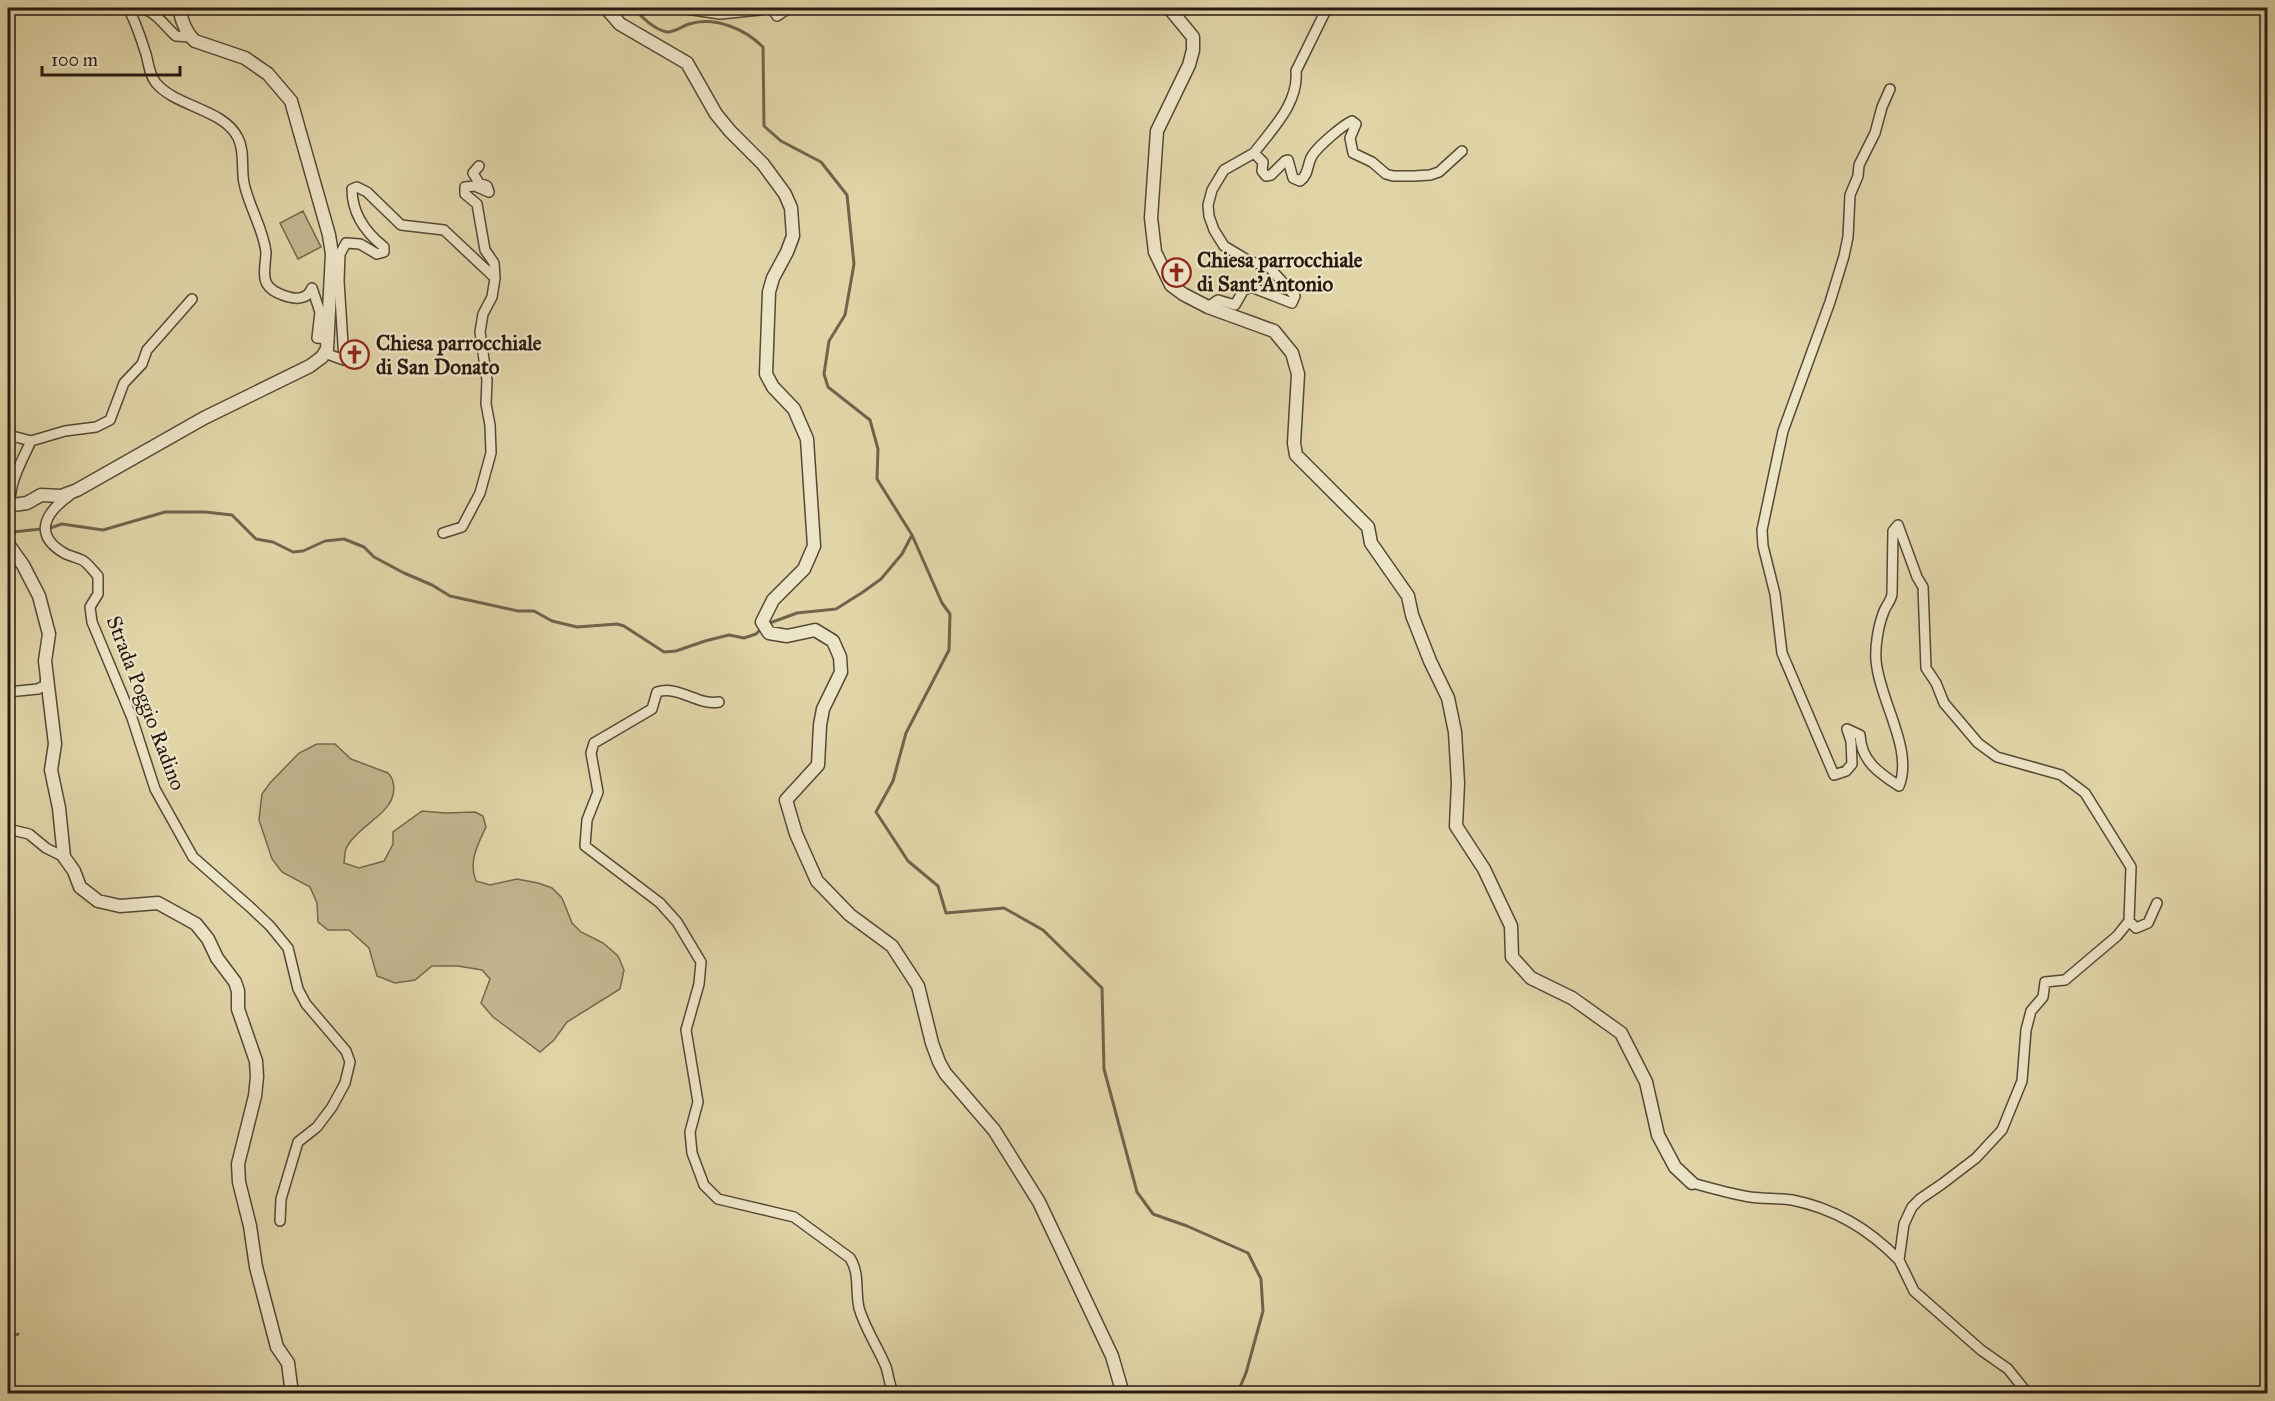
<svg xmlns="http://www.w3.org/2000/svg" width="2275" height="1401" viewBox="0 0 2275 1401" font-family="'IM FELL Great Primer',serif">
	<rect width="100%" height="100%" fill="#e1d5a8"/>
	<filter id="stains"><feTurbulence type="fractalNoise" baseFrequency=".00333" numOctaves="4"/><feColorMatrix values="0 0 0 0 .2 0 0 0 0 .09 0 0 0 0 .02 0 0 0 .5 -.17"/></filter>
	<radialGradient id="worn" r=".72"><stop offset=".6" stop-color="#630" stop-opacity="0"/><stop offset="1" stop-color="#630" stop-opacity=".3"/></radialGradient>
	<path fill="#c2b58e" stroke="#75674f" stroke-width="1.5" d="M 303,211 L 321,247 L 298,259 L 280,223 Z
		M 317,744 L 335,744 L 351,759 L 388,773 C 396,781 395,795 389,804 C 382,817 358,828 348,845 C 344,850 345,857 344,863 L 359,868 L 384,861 L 393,844 L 393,832 L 422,811 L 445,813 L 475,812 L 483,816 L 486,827 C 478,844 468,862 476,881 L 490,885 L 517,879 L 538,883 L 552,888 L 562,898 L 572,923 L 581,932 L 603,943 L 618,956 L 624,970 L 620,989 L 567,1022 L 554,1040 L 540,1052 L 493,1017 L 481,1003 L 490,979 L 482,970 L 458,966 L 432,966 L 415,980 L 395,983 L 377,976 L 369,948 L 349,930 L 328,930 L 318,922 L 317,903 L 310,887 L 282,872 L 272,859 L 259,820 L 262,794 L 270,783 L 299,753 Z"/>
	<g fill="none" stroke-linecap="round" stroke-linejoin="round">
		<path stroke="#71634c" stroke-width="3" d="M 634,8 C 641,17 655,30 667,32 C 676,32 682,26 689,24 C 715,16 745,29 763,47 L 764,126 L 781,141 L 821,162 L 847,195 L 854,264 L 845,315 L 829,341 L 824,374 L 828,387 L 870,420 L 878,449 L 877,479 L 912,535 L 942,603 L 950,614 L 949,650 L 906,733 L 893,781 L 876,812 L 908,861 L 938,886 L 946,913 L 1004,908 L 1043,930 L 1102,988 L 1104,1069 L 1137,1192 L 1153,1214 L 1187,1226 L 1248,1253 L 1261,1279 L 1263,1311 L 1246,1373 L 1237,1394
			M 8,530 L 13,532 L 50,528 L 62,524 L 103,530 L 165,512 L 205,512 L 232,515 L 256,539 L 273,542 L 293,552 L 303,551 L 325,541 L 344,539 L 364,547 L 374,557 L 404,573 L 432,585 L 450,596 L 518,611 L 534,611 L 552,621 L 577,627 L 617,624 L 624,626 L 664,652 L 676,651 L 705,641 L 729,635 L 744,638 L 756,634 L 762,628
			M 767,624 L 797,613 L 836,609 L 863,592 L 881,579 L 902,554 L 912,535
			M 8,1339 L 18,1334"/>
		<defs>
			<path id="minor" d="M 128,8 C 136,22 141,39 146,54 C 149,65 149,74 156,83 C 176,107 224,109 238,138 C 245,151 241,169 244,183 C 249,207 263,228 266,252 C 266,261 262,276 267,284 C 272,293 294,301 303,297 C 308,296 310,292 312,288 L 320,312 L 317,338 L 329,339
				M 680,8 L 720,14 L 760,10 L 760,8
				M 771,8 L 777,16 L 789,8
				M 130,10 C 152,3 162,24 176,36 L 190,37
				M 1890,89 L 1882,107 L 1875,133 L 1859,165 L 1858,176 L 1850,195 L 1848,237 L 1844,256 L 1830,302 L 1783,431 L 1762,530 L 1763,546 L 1775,594 L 1782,653 L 1834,775 L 1846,771 L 1852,764 L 1851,741 L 1847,729 L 1860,735 C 1861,761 1879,773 1899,786 C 1914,749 1879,700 1876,660 C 1875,647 1878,627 1883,614 C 1885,606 1891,602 1892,594 L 1893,531 L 1898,525 L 1917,577 L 1923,587 L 1926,668 L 1936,683 L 1944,703 L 1978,743 L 1997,757 L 2061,775 L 2085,793 L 2131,867 L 2129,921 L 2136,928 L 2148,923 L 2157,903
				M 1254,153 C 1272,129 1299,103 1296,71 L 1327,8
				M 479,166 L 473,173 L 479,183 L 487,186 L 489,192 L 475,186 L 465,187 L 465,194 L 477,204 L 485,250 L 494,263 L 495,278
				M 339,281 L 340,254 L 346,243 L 360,244 L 377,254 L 384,252 L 384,247 C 365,232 352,214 352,189 L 357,187 L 367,192 L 401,225 L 444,230 L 495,278 L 492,297 L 483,314 L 480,332 L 487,380 L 486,404 L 490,425 L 491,453 L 480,493 L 462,527 L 443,533
				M 1208,307 L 1218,300 L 1235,305 L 1243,291 L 1251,287 L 1292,303 L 1295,296 L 1269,267 L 1249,261 L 1224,246 L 1214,230 L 1209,216 L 1208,205 L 1212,190 L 1224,170 L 1254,153 L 1263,162 L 1262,171 L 1266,176 L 1271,175 L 1285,161 L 1288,160 L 1293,178 L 1300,181 C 1309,175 1307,164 1312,156 C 1318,146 1343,125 1352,121 L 1356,124 L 1350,138 L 1353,153 L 1372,162 L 1386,174 L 1393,176 L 1414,176 L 1430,175 L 1439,172 L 1462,151
				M 330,355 L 344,360 L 339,281 L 335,279
				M 16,437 L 31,441
				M 70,495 C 46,512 32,534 64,553 C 69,556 76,557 82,560 C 88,563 93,571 98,576 L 98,594 L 90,607 L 92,622 L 132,718 L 155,789 L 193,857 L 250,907 L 270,926 L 288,948 L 298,989 L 306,1004 L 346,1051 L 350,1062 L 345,1083 L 332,1107 L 317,1127 L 298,1142 L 281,1199 L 280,1221
				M 10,507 C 9,482 21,463 31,441 L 65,431 L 96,427 L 110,420 L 124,383 L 142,364 L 147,350 L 192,299
				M 8,692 L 38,689 L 45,685 L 46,676
				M 719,702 C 698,706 679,685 657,692 L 652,709 L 594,743 L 591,753 L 598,792 L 587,820 L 585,846 L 660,903 L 677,922 L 701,962 L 699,984 L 686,1030 L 698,1102 L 690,1132 L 692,1153 L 704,1185 L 718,1199 L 794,1217 L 850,1258 C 860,1274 855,1290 859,1308 C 865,1329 878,1347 886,1367 C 889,1376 889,1385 894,1394
				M 8,829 L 29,834 L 46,848 L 64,857
				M 1692,1183 C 1711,1188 1731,1194 1750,1197 C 1764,1199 1778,1198 1792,1200 C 1833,1208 1870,1230 1899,1260
				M 2028,1394 L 2008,1369 L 1981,1350 L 1914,1291 L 1899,1260 L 1904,1224 L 1912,1207 L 1920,1199 L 1942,1184 L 1976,1158 L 2002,1130 L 2022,1081 L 2026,1030 L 2031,1011 L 2043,997 L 2045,982 L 2065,980 L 2117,936 L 2129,921"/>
			<path id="tertiary" d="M 606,8 L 620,24 L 687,63 L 716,114 L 730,131 L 763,164 L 785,194 L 791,208 L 793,236 L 787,252 L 773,278 L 769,292 L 766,374 L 773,387 L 794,409 L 807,439 L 814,546 L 804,569 L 773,600 L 762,622 L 769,633 L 787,636 L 815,630 L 833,641 L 840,657 L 841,672 L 823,709 L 820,725 L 818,765 L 786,800 L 796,834 L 817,881 L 850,915 L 892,946 L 918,986 L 932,1043 L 939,1062 L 945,1073 L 994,1130 L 1039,1202 L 1112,1356 L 1123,1394
				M 1169,8 L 1193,37 L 1193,50 L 1189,65 L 1157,131 L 1151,218 L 1155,252 L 1171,285 L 1183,294 L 1208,307 L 1274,331 L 1292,353 L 1298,374 L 1294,443 L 1296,455 L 1368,527 L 1371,543 L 1408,596 L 1412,615 L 1430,661 L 1448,698 L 1455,732 L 1458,783 L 1456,826 L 1484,869 L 1511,926 L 1512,957 L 1531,978 L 1572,998 L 1621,1033 L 1646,1082 L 1658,1135 L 1675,1167 L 1692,1183
				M 8,510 L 13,505 L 27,503 L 41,495 L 61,496 L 77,490 L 204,418 L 310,366 L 322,357 L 327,349 L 332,254 L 329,235 L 291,101 L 268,74 L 245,58 L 195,41 C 187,34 180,19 180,8
				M 8,544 L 23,565 L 39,596 L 49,634 L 45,661 L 55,744 L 51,770 L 59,808 L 64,857 L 74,871 L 80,887 L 98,901 L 120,906 L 158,903 L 196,924 L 208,939 L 217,958 L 235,982 L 238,991 L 238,1009 L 256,1061 L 257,1077 L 255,1096 L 238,1164 L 239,1182 L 250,1226 L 256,1267 L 277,1347 L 288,1363 L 292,1394"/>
		</defs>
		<use href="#minor" stroke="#564836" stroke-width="12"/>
		<use href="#tertiary" stroke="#564836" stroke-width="15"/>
		<use href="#minor" stroke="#ece4c6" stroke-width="9"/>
		<use href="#tertiary" stroke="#ece4c6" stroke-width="12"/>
	</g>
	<defs>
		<symbol id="church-ring" viewBox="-11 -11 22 22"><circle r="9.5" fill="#ece4c6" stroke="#8f2418" stroke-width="1.5"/><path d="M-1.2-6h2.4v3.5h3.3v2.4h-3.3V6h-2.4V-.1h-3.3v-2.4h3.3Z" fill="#8f2418"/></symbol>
	</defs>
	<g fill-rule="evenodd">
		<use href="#church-ring" x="1160" y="256" width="33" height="33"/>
		<use href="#church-ring" x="338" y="338" width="33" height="33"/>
	</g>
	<g text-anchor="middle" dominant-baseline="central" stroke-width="4.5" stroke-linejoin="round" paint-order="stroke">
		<g font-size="21" font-weight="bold" fill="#281910" stroke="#ece4c6" text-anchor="start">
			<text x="1197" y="260">Chiesa parrocchiale<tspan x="1197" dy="24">di Sant'Antonio</tspan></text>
			<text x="376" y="343">Chiesa parrocchiale<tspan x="376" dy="24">di San Donato</tspan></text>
		</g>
		<g font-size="21" fill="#281910" stroke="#ece4c6">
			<text transform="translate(146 703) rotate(69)">Strada Poggio Radino</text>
		</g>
	</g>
	<rect width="2275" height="1401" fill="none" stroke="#e1d5a8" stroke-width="30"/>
	<rect x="9" y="9" width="2257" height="1383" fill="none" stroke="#281910" stroke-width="3"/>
	<rect x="15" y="15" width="2245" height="1371" fill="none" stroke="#281910" stroke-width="1.5"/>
	<path d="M42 66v9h138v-9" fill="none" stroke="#281910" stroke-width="3"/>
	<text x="51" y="66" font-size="18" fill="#281910" stroke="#ece4c6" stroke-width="4.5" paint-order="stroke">100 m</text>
	<rect width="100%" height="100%" filter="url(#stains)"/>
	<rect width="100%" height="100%" fill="url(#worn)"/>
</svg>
